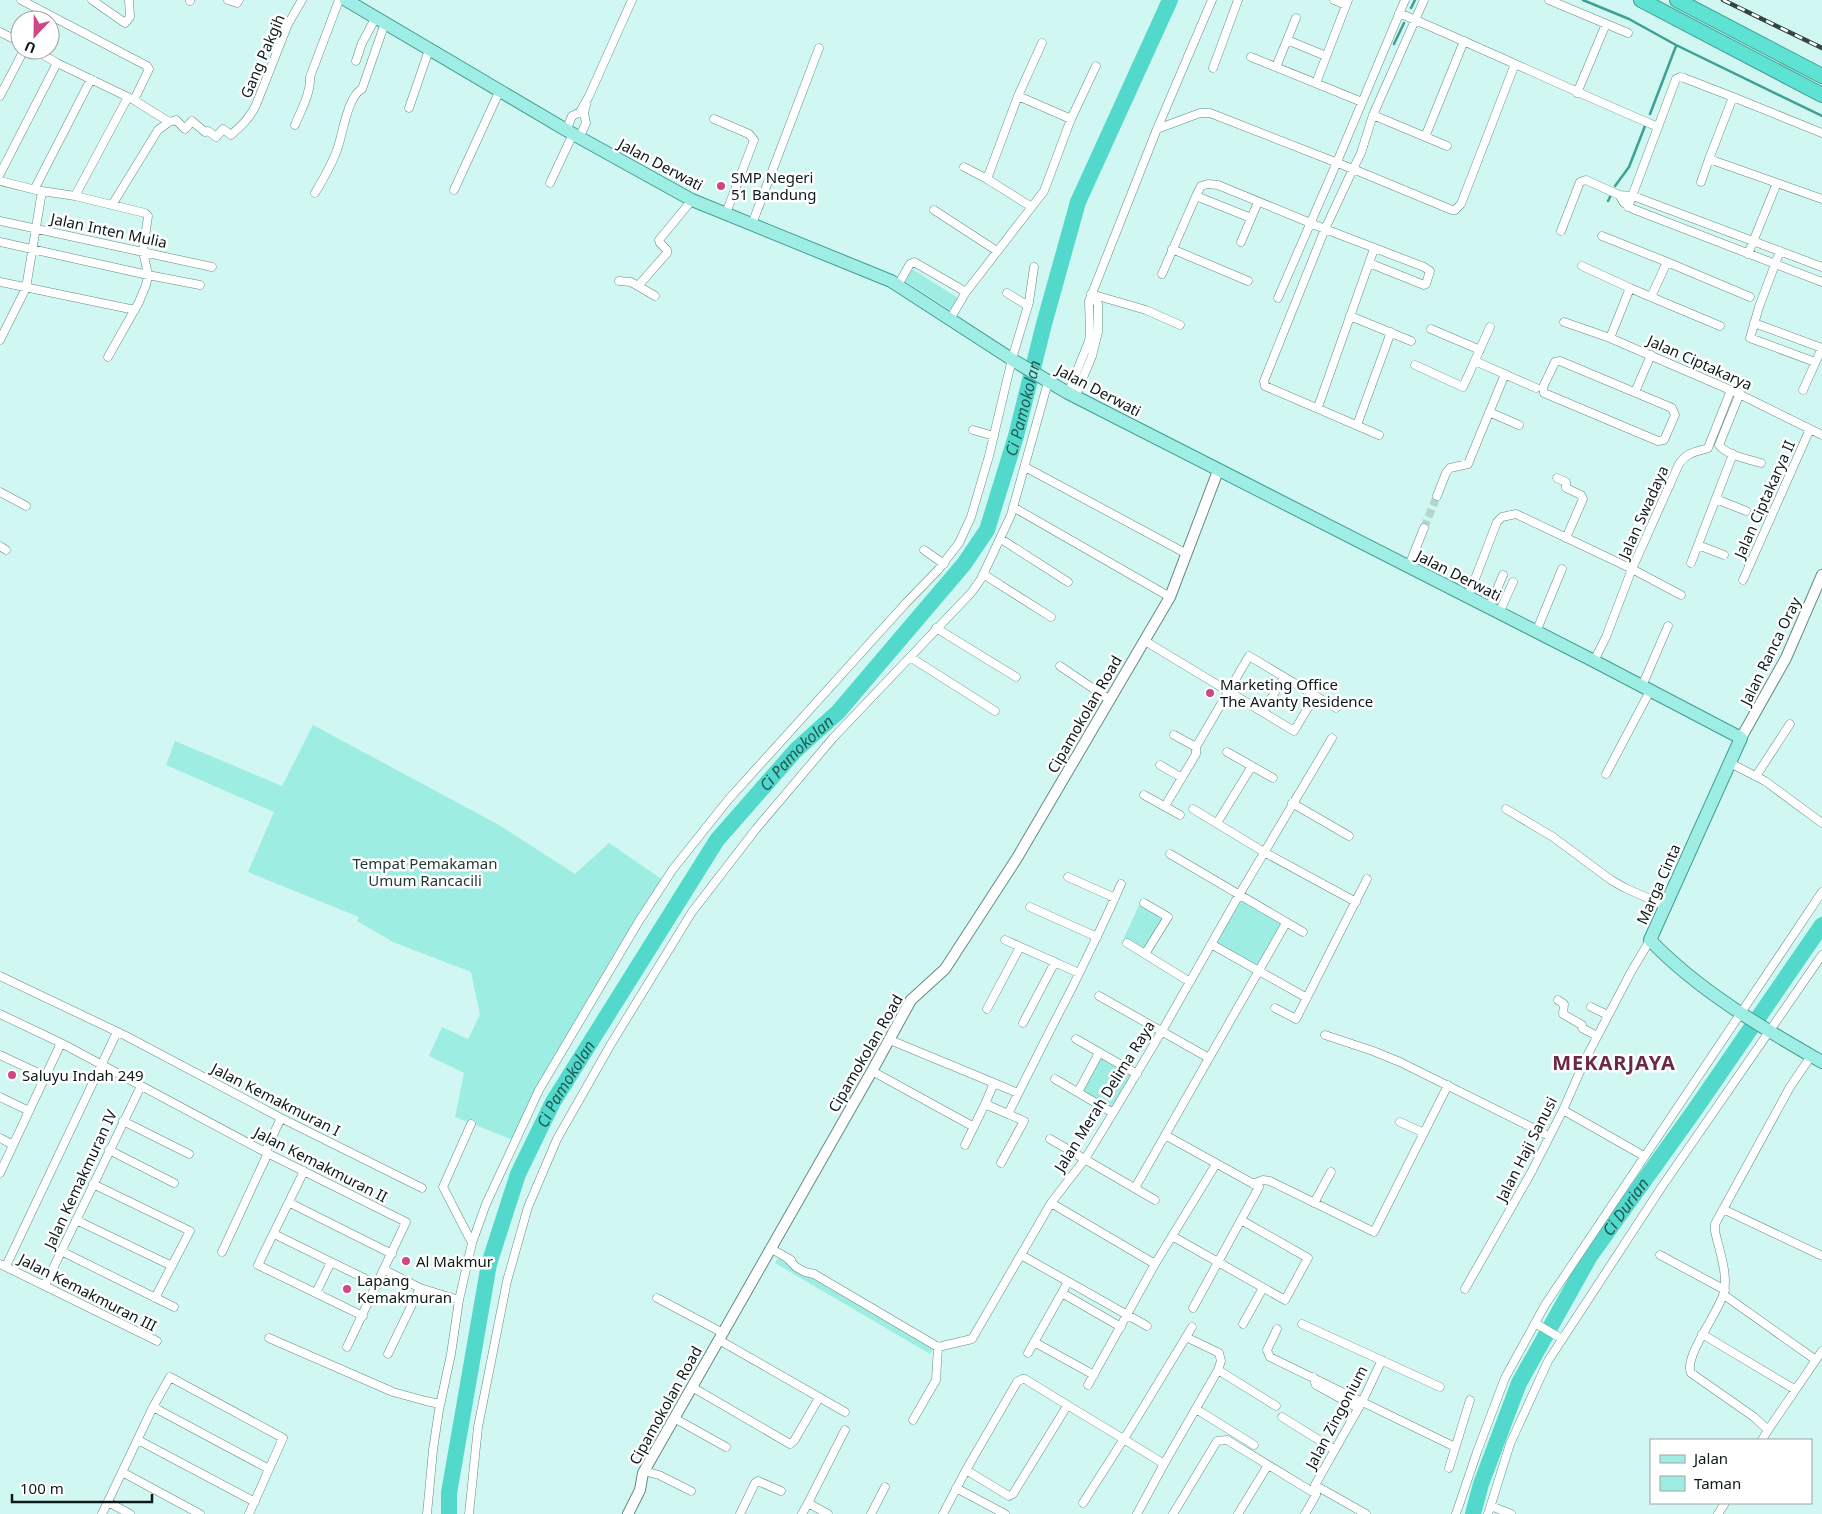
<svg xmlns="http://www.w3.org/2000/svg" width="1822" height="1514" viewBox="0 0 1822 1514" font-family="'Noto Sans',sans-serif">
	<rect width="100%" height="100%" fill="#d0f7f1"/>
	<path fill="#9eede3" d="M 912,269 L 958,298 L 950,310 L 905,281 Z
		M 313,725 L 499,825 L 575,874 L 609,843 L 663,880 L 513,1140 L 455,1117 L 464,1073 L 429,1056 L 442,1027 L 468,1039 L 480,1015 L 471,972 L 393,942 L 357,921 L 359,917 L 248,872 L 274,812 L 166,765 L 175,741 L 282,786 Z
		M 1240,898 L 1284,923 L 1258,967 L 1215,943 Z
		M 1140,903 L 1163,917 L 1144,949 L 1124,938 Z
		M 1101,1058 L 1132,1076 L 1112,1109 L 1082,1091 Z
		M 778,1258 L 933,1349 L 930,1354 L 775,1263 Z"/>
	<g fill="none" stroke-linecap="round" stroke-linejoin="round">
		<path stroke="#3da095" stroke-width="2.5" d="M 1583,0 L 1629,19 L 1676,45 L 1822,116
			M 1411,8 L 1415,0
			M 1394,44 L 1404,23
			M 1650,114 L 1676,46
			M 1615,186 L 1629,167 L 1645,126
			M 1608,201 L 1611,195"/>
		<g stroke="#52d9cb" stroke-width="16">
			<path id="s1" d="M 449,1514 L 449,1493 L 489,1264 L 518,1174 L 553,1102 L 717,840 L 796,750 L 838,712 L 964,564 L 987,530 L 1016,436 L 1044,324 L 1078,202 L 1170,0"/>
			<path id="s2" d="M 1473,1514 L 1481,1484 L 1519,1383 L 1590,1256 L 1694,1111 L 1822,925"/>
		</g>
		<path stroke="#b3d6d0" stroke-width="8" stroke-dasharray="8 4" stroke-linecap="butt" d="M 1424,528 L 1437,496"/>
		<defs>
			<path id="minor" d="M 21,0 L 147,66 L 149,69 L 134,100
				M 92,0 L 125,23 L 130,17 L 129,0
				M 228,0 L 237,3 L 239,0
				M 1334,0 L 1346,5
				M 1549,0 L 1628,33
				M 190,1 L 190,0
				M 1399,13 C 1486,50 1571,90 1658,127
				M 0,32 L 20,42
				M 1287,40 L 1326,56
				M 35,50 L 57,63 L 134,100 L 169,122
				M 1251,57 L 1362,102
				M 356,61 L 362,43 L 376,17
				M 1276,67 L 1296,18
				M 1213,68 L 1238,0
				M 1316,83 L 1348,0
				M 1577,93 L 1606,24
				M 0,96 L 24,50
				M 1018,96 L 1042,43
				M 1733,97 L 1822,133
				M 409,108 L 429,50
				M 1373,115 L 1447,146
				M 714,119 L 749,134 L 754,140 L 726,213
				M 295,125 C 301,110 311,93 310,77 L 339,0
				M 1157,129 L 1200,113 L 1210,113 L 1353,169 L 1361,153 L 1373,115 L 1424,0
				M 566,131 L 572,116 L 580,112 L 589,96 L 632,0
				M 1425,137 L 1464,41
				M 579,138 L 586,123 L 584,113 L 586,105
				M 964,167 L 987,179 L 1030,206
				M 0,174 L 57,63
				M 987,179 L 1018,96 L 1071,119
				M 0,181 L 40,191
				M 1701,182 L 1709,159
				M 550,183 L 573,134
				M 1777,183 L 1822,199
				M 35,188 L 91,79
				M 454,190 L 500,90
				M 315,193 C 324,178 333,163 338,147 C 343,132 348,96 362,89 L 385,23
				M 1619,195 L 1624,203 L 1633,209 L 1822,282
				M 75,196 L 128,97
				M 1196,196 L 1201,186 L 1208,184 L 1218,185 L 1325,229 L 1424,267 L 1430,271 L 1426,284 L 1424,285 L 1369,263
				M 112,205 L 158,130 L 169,122 L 176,120 L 185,129 L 192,121 L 205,132 L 208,131 L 216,137 L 223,129 L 231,135 C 241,126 250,118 256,105 L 288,24 L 302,0
				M 1628,207 L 1676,79 L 1680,77 L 1684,78 L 1733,97 L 1709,159 L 1777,183 L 1748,254
				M 934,210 L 997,251
				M 0,221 L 212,267
				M 752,224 L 819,48
				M 1561,231 L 1580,182 L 1586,180 L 1619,195 L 1633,196 L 1822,267
				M 1602,236 L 1667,262 L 1651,297 L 1630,288
				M 0,242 L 148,275 L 200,285
				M 1241,242 L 1258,202
				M 1172,249 L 1248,281
				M 1780,251 L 1759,307 L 1750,338 L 1815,362
				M 1667,262 L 1750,297
				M 1582,266 L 1630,288 L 1610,338
				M 1162,274 L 1196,196 L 1251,218
				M 619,281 L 631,282 L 638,286 L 667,253 L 667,250 L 660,243 L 659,240 L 692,200
				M 0,282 L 135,310
				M 898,285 L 910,264 L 914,262 L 966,292
				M 638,286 L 655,296
				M 1007,293 L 1028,306
				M 1091,294 L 1146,310 L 1180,325
				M 1651,297 L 1720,326
				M 1278,298 L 1337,162 L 1405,0
				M 1350,316 L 1411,341
				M 950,319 L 966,292 L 1044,191 L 1071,119 L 1096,66
				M 1564,322 L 1610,338 L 1735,392 L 1822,435
				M 1754,323 L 1822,348 L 1803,390
				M 1431,329 L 1480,350
				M 0,340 L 26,288 L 42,191 L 75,196 L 145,213 L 148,216 L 143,251 L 148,275 L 146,285 L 139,302 L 108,357
				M 1475,361 L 1536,388
				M 1560,361 L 1672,408 L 1675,415 L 1664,440 L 1658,441 L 1544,393 L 1543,387 L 1555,362 Z
				M 1415,365 L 1463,387 L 1490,327
				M 1635,392 L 1651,355
				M 1068,393 L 1089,341 L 1090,333 L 1089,301 L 1157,129 L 1212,0
				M 1740,393 L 1719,445 C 1728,456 1748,459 1761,463
				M 1075,397 L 1092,356 L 1098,332 L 1098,304 L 1091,294
				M 1318,407 L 1374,249
				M 1489,412 L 1519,425
				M 1357,425 L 1391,332
				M 973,430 L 994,436
				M 1379,435 L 1265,386 L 1264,381 L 1325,229 L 1353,169 L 1452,210 L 1455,210 L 1461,204 L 1515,64
				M 1025,467 L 1187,554
				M 1557,478 L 1566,482 L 1566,488 L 1581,495 L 1583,499 L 1566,538
				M 0,492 L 26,506
				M 1437,496 L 1446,473 L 1450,468 L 1468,464 L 1505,374
				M 1716,499 L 1746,511
				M 1013,507 L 1170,597
				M 1001,539 L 1068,582
				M 1698,545 L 1724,555
				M 0,546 L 6,550
				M 924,550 L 944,564
				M 1691,563 L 1733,454
				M 1408,568 L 1424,528
				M 983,574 L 1051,617
				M 1743,580 L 1810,429
				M 1468,597 L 1497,522 L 1502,517 L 1516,514 L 1632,569 L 1681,595
				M 1489,608 L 1503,575
				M 1499,613 L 1513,582
				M 936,628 L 1016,677
				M 1536,632 L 1562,569
				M 1145,641 L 1294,731 L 1315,696
				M 910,657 L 995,711
				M 1594,661 L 1606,637 L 1632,569 L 1679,464 C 1687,452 1696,452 1708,448 L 1731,390
				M 1060,666 L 1110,700
				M 1642,686 L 1668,626
				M 1263,712 L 1284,677
				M 1174,735 L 1196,747
				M 1227,752 L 1273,778
				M 1730,763 L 1765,781 L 1822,823
				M 1160,765 L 1182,778
				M 1606,774 L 1650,691
				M 1756,776 L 1790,724
				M 1144,795 L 1180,815
				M 1292,803 L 1349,836
				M 1165,806 L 1196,754 L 1196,747 L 1249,656 L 1336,708
				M 1193,809 L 1264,852 L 1356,902
				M 1506,809 L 1553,837 L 1611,880 L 1625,888 L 1666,906
				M 1217,823 L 1252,766
				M 1170,854 L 1303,932
				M 1068,877 L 1115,898
				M 1144,903 L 1168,917 L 1145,954
				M 1030,907 L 1097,937
				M 1005,940 L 1079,973
				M 1127,943 L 1190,982
				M 1211,944 L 1307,998
				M 0,976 L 126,1036 L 281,1118 L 422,1188
				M 1099,996 L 1209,1058
				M 1558,1000 L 1564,1004 L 1563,1014 L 1582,1025 L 1582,1028 L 1597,1036
				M 1591,1007 L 1608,1015
				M 1275,1008 L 1296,1019 L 1367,879
				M 987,1009 L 1020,947
				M 0,1014 L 61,1043 L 265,1152 L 406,1222 L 347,1347
				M 1023,1023 L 1055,962
				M 1325,1035 L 1373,1051 L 1400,1062 L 1549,1136
				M 1076,1039 L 1137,1074
				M 890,1040 L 994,1083
				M 0,1055 L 45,1076
				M 872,1071 L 974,1127
				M 1055,1079 L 1113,1113
				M 1078,1092 L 1099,1053
				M 1018,1093 L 994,1083 L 985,1104 L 1008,1114 C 1029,1072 1050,1030 1072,988 C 1089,953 1106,919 1121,884
				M 0,1097 L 29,1111
				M 1563,1110 L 1644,1156
				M 123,1121 L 189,1154
				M 1400,1122 L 1424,1133
				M 471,1124 L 443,1187 L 472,1243
				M 1165,1135 L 1259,1187 L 1193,1308
				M 0,1138 L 13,1145
				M 1050,1139 L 1155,1200
				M 965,1145 L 985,1104
				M 109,1150 L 174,1183
				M 265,1152 L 281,1118
				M 1001,1163 L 1024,1121 L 1008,1114
				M 304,1171 L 258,1265 L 363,1316
				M 0,1173 L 61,1043
				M 93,1184 L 190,1231 L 155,1298
				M 1253,1184 L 1263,1180 L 1270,1181 L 1374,1232 L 1448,1085
				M 1135,1188 L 1286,923
				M 290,1203 L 392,1254
				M 1051,1203 L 1155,1264
				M 1314,1203 L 1331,1172
				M 1723,1209 L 1822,1256
				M 76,1220 L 172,1266
				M 274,1234 L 378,1285
				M 1172,1236 L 1285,1300 L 1308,1258 L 1241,1220
				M 770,1248 L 791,1260
				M 61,1251 L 174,1307
				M 222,1252 L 268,1153
				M 1021,1255 L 1147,1326
				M 1660,1255 L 1725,1290
				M 788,1259 L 796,1267 L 805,1272 L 814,1274 L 938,1347 L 972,1339 L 1051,1203 L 1085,1159 L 1113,1113 L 1162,1031 L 1239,895 L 1332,738
				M 0,1264 L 157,1341
				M 6,1266 L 117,1032
				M 385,1270 L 420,1288 L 459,1300
				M 45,1285 L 141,1086
				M 1465,1289 L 1532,1171 L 1563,1110 L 1586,1058 L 1631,972 L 1650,940
				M 316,1293 L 331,1262
				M 1062,1293 L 1121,1327
				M 1724,1295 L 1813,1358
				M 657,1298 L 723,1333
				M 1535,1323 L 1562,1339
				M 1243,1324 L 1263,1288
				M 1302,1324 L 1440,1387
				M 1277,1329 L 1267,1350 L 1270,1357 L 1455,1447
				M 1702,1334 L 1794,1389
				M 1186,1337 L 1192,1327
				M 269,1338 L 393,1392 L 426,1401 L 440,1404
				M 719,1340 L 845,1412
				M 1034,1342 L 1094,1375
				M 1028,1353 L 1068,1282
				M 388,1354 L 420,1288
				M 1218,1370 L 1276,1406
				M 1313,1377 L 1316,1385 L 1358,1408
				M 1088,1385 L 1155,1264 L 1216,1164
				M 692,1387 L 790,1444 L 794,1441 L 819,1398
				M 153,1407 L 269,1469
				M 1196,1409 L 1254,1445
				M 1282,1417 L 1335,1450
				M 674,1418 L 726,1447
				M 913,1420 L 936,1380 L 938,1347
				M 1768,1430 L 1822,1351
				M 138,1440 L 255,1502
				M 1762,1440 L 1768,1430 L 1754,1417 L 1691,1373 C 1683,1357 1720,1311 1724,1292 C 1728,1273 1719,1250 1715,1231 L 1715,1224 L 1790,1087 L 1811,1056
				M 1449,1468 L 1470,1400
				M 966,1470 L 1009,1496 L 1013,1494 L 1067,1406
				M 644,1471 L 659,1475 L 691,1491
				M 122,1472 L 200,1514
				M 956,1488 L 1005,1514
				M 108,1502 L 130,1514
				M 1491,1506 L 1511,1514
				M 102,1514 L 153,1407 L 170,1377 L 283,1438 L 249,1514
				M 427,1514 L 433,1450 L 439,1410 L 451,1354 L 459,1300 L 472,1243 L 486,1204 L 539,1090 L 639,921 L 673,869 L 728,800 L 906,603 L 938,570 L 959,543 L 971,517 L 989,456 L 1012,359 L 1029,302 L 1034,267
				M 469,1514 L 478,1427 L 507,1281 L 528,1207 L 557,1139 L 611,1044 L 692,912 L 756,829 L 833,738 L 971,593 L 981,579 L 1011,515 L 1048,382
				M 740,1514 L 755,1483 L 758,1481 L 781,1491
				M 802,1514 L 808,1503
				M 828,1514 L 808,1503 L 845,1430
				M 871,1514 L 885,1487
				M 943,1514 L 966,1470 L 1017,1382 L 1022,1379 L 1025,1379 C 1071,1408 1118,1435 1164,1464 L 1218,1370 L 1221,1361 L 1219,1353 L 1186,1337 L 1132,1426 L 1083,1503
				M 1137,1514 L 1164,1464
				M 1173,1514 L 1217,1441 L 1227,1440 L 1311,1491 L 1320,1488 L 1366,1514
				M 1238,1514 L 1268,1465
				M 1305,1514 L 1316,1495 L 1315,1485 L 1362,1402 L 1382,1360
				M 1456,1514 L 1477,1452 L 1505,1378 L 1545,1305 L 1822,892
				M 1488,1514 L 1510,1444 L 1548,1361 L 1661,1188 L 1822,955
				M 1718,1514 L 1725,1503"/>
			<path id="tertiary" d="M 1741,738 L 1786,658 L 1822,575
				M 628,1514 L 640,1490 L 643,1473 L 872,1071 L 911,1000 L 945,969 L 1017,858 L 1170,597 L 1218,471"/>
			<path id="primary" d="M 346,0 L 573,134 L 692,200 L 891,281 L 1016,362 L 1068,393 L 1594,661 L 1741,738 L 1650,940 C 1699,991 1761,1027 1822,1062"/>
			<path id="motorway" d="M 1641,0 L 1822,95
				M 1677,0 L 1822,76"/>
		</defs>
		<use href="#minor" stroke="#678a85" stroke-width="9"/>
		<use href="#tertiary" stroke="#678a85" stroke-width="12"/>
		<use href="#primary" stroke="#419c92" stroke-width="14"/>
		<use href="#motorway" stroke="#419c92" stroke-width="16"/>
		<use href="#minor" stroke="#fff" stroke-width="8"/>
		<use href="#tertiary" stroke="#fff" stroke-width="10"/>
		<use href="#primary" stroke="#9eeee5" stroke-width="12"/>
		<use href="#motorway" stroke="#5de2d4" stroke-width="14"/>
		<defs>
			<path id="rail" d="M 1723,0 L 1822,48"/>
		</defs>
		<use href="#rail" stroke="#334643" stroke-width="4.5"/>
		<use href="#rail" stroke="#fff" stroke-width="2.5" stroke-dasharray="8" stroke-linecap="butt"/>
	</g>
	<g fill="#ce4683" stroke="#fff" stroke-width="2">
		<circle cx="721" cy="186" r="5"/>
		<circle cx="1210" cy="693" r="5"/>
		<circle cx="12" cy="1075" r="5"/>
		<circle cx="406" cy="1261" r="5"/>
		<circle cx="347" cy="1289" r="5"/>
	</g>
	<g text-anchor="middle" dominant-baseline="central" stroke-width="5" stroke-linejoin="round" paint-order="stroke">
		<g font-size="15" fill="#0c1a18" stroke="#fff">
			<text transform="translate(262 56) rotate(-67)">Gang Pakgih</text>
			<text transform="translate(661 164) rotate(28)">Jalan Derwati</text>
			<text transform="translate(109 230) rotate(12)">Jalan Inten Mulia</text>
			<text transform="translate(1700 362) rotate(24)">Jalan Ciptakarya</text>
			<text transform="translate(1099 390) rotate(28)">Jalan Derwati</text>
			<text transform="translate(1764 499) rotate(-66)">Jalan Ciptakarya II</text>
			<text transform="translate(1643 512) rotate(-66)">Jalan Swadaya</text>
			<text transform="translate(1459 575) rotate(27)">Jalan Derwati</text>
			<text transform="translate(1770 651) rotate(-64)">Jalan Ranca Oray</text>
			<text transform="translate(1084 714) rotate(-60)">Cipamokolan Road</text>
			<text transform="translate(1658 884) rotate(-66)">Marga Cinta</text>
			<text transform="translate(865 1053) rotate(-60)">Cipamokolan Road</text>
			<text transform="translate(1104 1096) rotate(-58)">Jalan Merah Delima Raya</text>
			<text transform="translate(276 1099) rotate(27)">Jalan Kemakmuran I</text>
			<text transform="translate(1526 1149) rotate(-63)">Jalan Haji Sanusi</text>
			<text transform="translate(321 1164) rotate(27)">Jalan Kemakmuran II</text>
			<text transform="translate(80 1179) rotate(-65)">Jalan Kemakmuran IV</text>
			<text transform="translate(88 1292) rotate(27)">Jalan Kemakmuran III</text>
			<text transform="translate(665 1405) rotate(-61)">Cipamokolan Road</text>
			<text transform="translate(1336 1417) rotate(-62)">Jalan Zingonium</text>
		</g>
		<g font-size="15" fill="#0c1a18" stroke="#fff" text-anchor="start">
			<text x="731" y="177">SMP Negeri<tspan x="731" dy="17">51 Bandung</tspan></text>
			<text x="1220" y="684">Marketing Office<tspan x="1220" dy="17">The Avanty Residence</tspan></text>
			<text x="22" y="1075">Saluyu Indah 249</text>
			<text x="416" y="1261">Al Makmur</text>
			<text x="357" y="1280">Lapang<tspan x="357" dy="17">Kemakmuran</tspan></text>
		</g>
		<g font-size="15" fill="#1f3734" stroke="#fff">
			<text x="425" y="863">Tempat Pemakaman<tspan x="425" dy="17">Umum Rancacili</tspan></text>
		</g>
		<g font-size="16" font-style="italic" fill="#225a54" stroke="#fff">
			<text stroke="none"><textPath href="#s1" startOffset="1276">Ci Pamokolan</textPath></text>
			<text stroke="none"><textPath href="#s1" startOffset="855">Ci Pamokolan</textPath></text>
			<text stroke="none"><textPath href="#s1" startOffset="450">Ci Pamokolan</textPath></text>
			<text stroke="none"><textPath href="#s2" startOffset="345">Ci Durian</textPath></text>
		</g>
		<g font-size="20" font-weight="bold" letter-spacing="1" fill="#6b2945" stroke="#fff">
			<text x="1614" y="1062">MEKARJAYA</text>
		</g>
	</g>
	<rect x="1650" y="1439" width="162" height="65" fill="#ffffff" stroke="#9ea3a3"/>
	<rect x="1660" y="1455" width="25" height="8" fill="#9eeee5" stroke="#9ea3a3"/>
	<text x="1694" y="1464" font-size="15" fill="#0c1a18">Jalan</text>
	<rect x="1660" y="1476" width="25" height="15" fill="#9eede3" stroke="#9ea3a3"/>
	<text x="1694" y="1489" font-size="15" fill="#0c1a18">Taman</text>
	<g transform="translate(35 35) rotate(202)"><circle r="24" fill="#ffffff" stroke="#9ea3a3"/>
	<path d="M0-4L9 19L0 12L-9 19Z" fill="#ce4683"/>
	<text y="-8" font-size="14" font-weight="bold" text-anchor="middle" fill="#0c1a18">U</text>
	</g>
	<path d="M12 1494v8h140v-8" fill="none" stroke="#0c1a18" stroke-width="2.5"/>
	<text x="20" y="1494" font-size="15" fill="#0c1a18" stroke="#ffffff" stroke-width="4" paint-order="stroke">100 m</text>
</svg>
